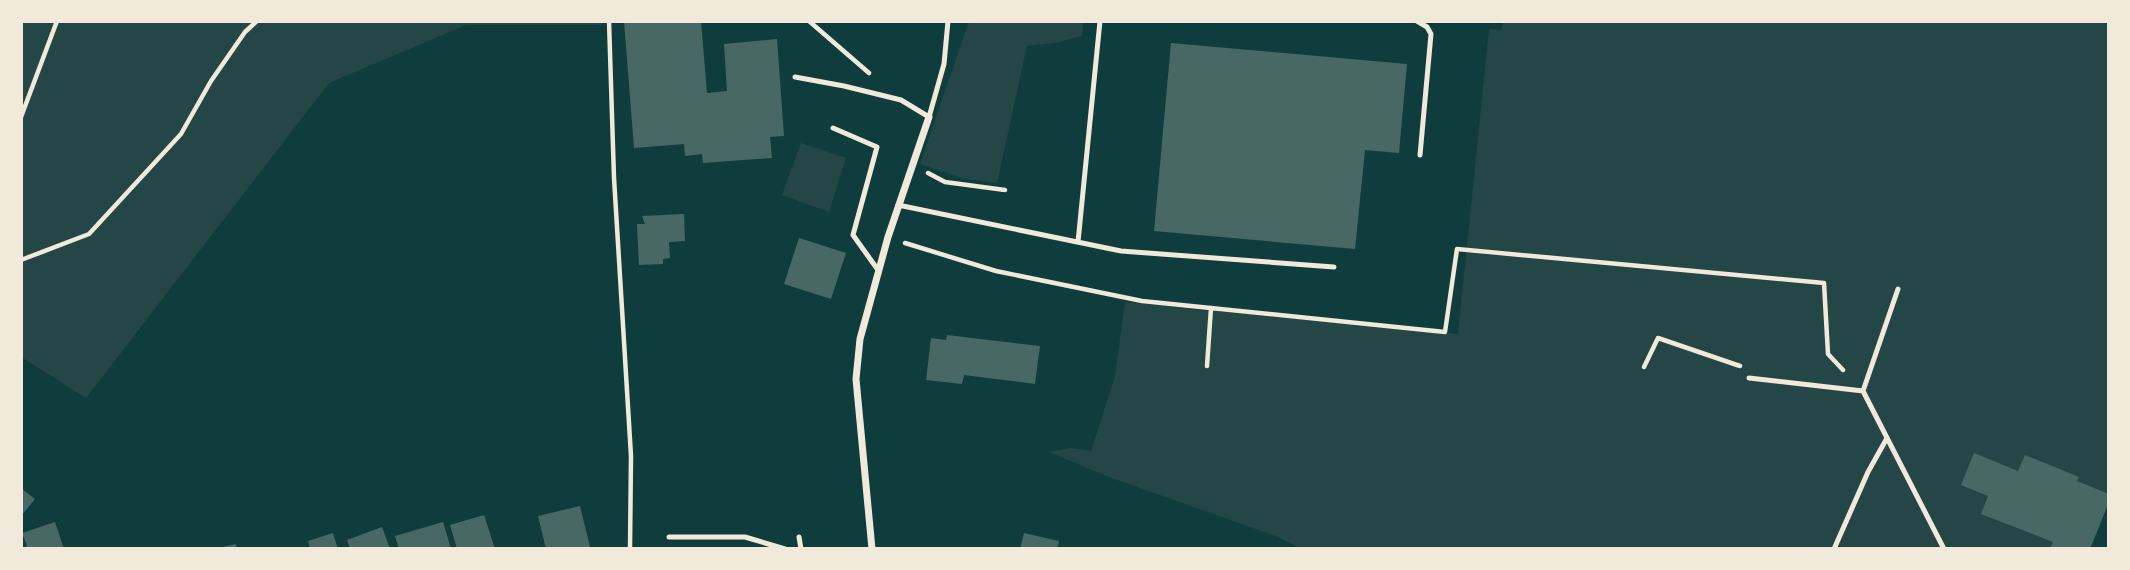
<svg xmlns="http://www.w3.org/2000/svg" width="2130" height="570" viewBox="0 0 2130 570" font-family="'Source Sans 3',sans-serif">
	<rect width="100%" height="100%" fill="#0f3d3e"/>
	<path fill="#244646" d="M 21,21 L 602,21 L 602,25 L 466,25 L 329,83 L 86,398 L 21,357 Z
		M 969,21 L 1083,21 L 1082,36 L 1055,43 L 1027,46 L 997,183 L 964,179 L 920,164 Z
		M 1503,21 L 2109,21 L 2109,502 L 2090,549 L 1301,549 L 1278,537 L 1109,477 L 1049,452 L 1070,448 L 1091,451 L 1115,376 L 1125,302 L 1458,334 L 1489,29 L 1501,30 Z
		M 801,143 L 846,158 L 829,212 L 782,195 Z"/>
	<path fill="#486865" d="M 624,21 L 701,21 L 707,93 L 727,91 L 724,44 L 777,39 L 784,136 L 770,137 L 772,158 L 703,163 L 702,154 L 685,156 L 684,144 L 634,148 Z
		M 1171,43 L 1407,64 L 1399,153 L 1365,150 L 1355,249 L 1154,231 Z
		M 684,214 L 685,241 L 669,242 L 670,258 L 663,259 L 663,264 L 639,265 L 637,224 L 645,224 L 642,216 Z
		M 799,238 L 846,253 L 831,299 L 784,284 Z
		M 947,335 L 1040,346 L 1035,384 L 964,375 L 962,384 L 926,380 L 931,338 L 946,340 Z
		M 1974,453 L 2018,471 L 2025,455 L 2079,477 L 2077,481 L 2109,494 L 2109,502 L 2090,549 L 2050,549 L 2053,542 L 1981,514 L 1988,496 L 1961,485 Z
		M 21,488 L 35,499 L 21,516 Z
		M 580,506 L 590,547 L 581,549 L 546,549 L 538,516 Z
		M 484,515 L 495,549 L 457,549 L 450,525 Z
		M 55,522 L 64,549 L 21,549 L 27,546 L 22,533 Z
		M 443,522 L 451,549 L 399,549 L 395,536 Z
		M 382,527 L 390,549 L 350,549 L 347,540 Z
		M 333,533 L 338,549 L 310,549 L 308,541 Z
		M 1024,533 L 1059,541 L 1057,549 L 1020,549 Z
		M 236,544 L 237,549 L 218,549 L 218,548 Z"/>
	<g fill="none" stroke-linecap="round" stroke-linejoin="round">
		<path stroke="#f1e9da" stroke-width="4.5" d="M 609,21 L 614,178 L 631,456 L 630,549
			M 809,21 L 869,73
			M 21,117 L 57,21
			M 928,173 L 945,182 L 1005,190
			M 905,243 L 996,271 L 1142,301 L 1445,332 L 1457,249 L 1824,283 L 1828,354 L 1843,370
			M 21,260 L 89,234 L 181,134 L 211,81 L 245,32 L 257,21
			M 1207,366 L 1211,308
			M 1644,367 L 1658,338 L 1740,366"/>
		<path stroke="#f1e9da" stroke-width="5" d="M 1417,21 L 1427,27 L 1431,34 L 1420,155
			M 795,77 L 844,86 L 901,100 L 929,117 L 944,64 L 948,21
			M 833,128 L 877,147 L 853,235 L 878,270
			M 898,205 L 1121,251 L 1334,267
			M 1078,242 L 1100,21
			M 1749,378 L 1863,391 L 1898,289
			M 1863,391 L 1944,549
			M 669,537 L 745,537 L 785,549
			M 799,537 L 801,549
			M 1834,549 L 1868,472 L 1887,438"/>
		<path stroke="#f1e9da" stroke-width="7" d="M 872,549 L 856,379 L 860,339 L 888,237 L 929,117"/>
	</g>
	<rect width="2130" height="570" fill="none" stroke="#f1e9da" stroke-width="46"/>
</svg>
